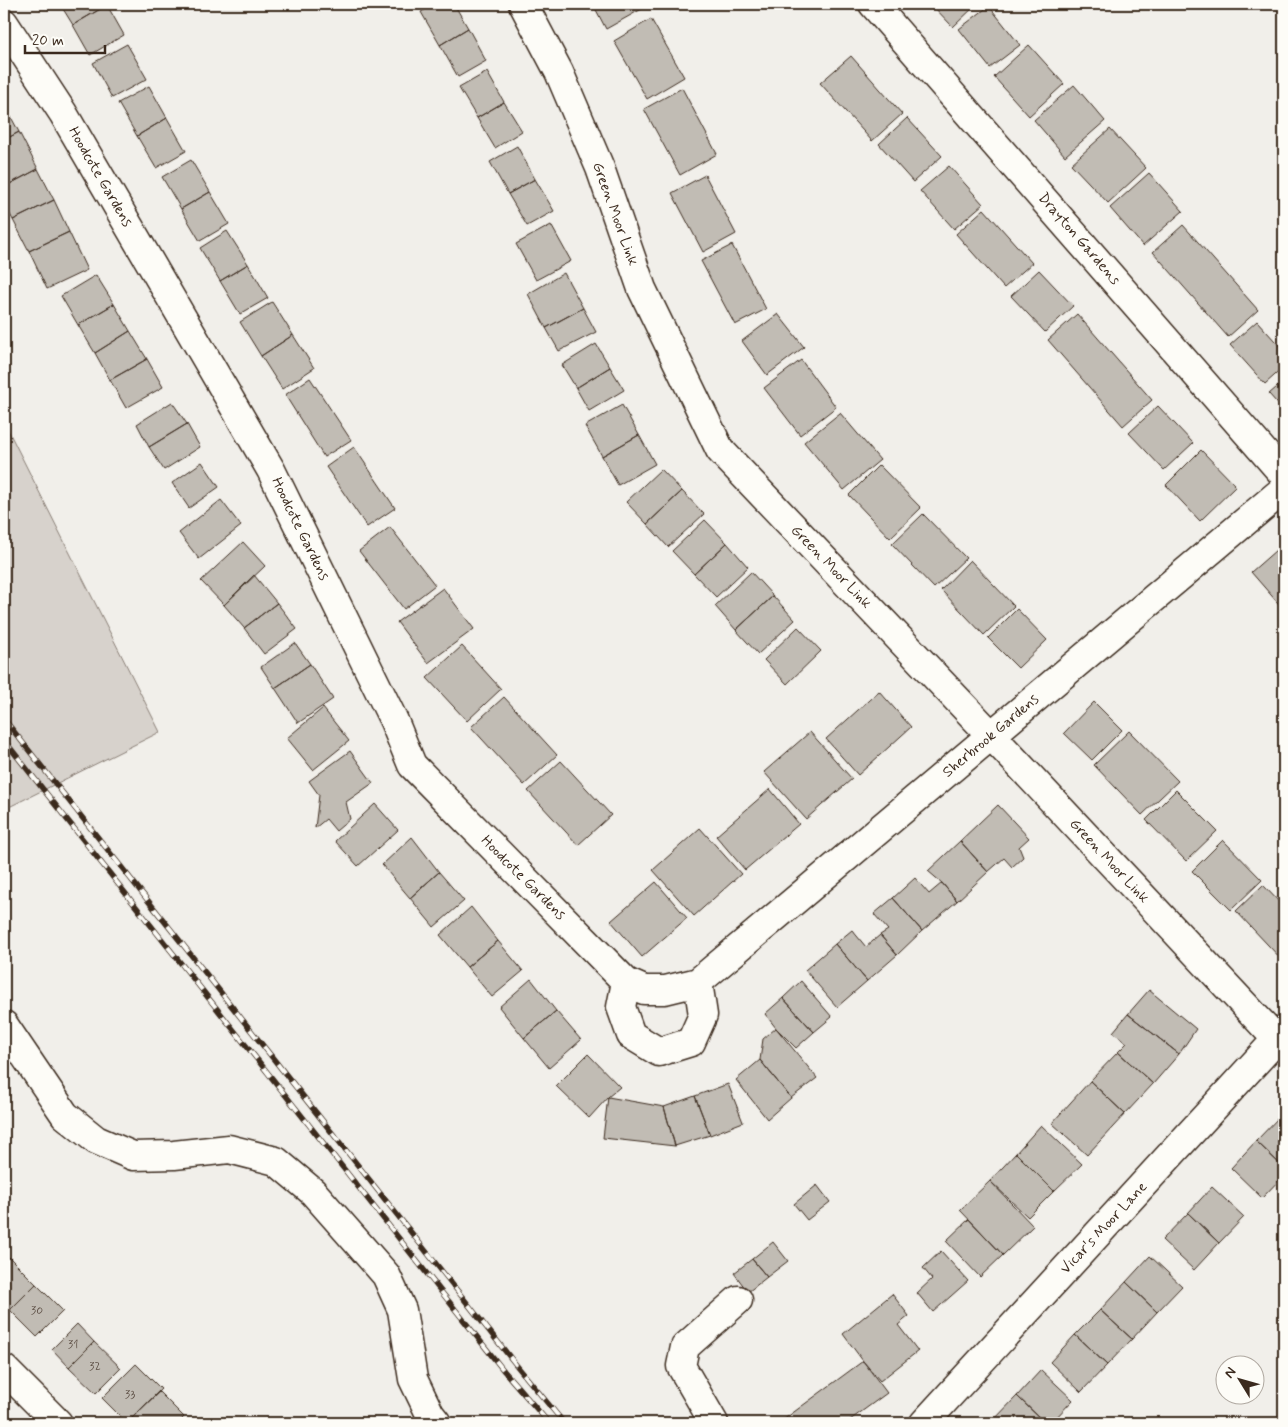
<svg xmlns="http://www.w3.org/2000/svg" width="1288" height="1427" viewBox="0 0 1288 1427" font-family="Mynerve,sans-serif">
	<rect width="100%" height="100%" fill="#f1efea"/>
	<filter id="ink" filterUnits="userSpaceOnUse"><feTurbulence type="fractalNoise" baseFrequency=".02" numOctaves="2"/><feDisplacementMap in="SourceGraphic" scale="10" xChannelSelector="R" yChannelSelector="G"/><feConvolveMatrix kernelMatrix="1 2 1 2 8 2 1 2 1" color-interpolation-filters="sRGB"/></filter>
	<g filter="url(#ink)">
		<path fill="#d7d2cc" stroke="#897e75" d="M 4,422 L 160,732 L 5,809 L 4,808 Z"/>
		<path fill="#c1bcb4" stroke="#3b2a1e" d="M 60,4 L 106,4 L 107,5 L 73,25 Z
			M 435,4 L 454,4 L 468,28 L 440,45 L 421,12 Z
			M 593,4 L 646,4 L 647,6 L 606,29 Z
			M 931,4 L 977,4 L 953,27 Z
			M 107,5 L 124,35 L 90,55 L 73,25 Z
			M 989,6 L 1020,45 L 990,68 L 959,29 Z
			M 651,19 L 684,77 L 647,99 L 614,41 Z
			M 468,28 L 486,61 L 458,77 L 440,45 Z
			M 127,44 L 147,79 L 112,98 L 93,63 Z
			M 1029,45 L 1064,84 L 1029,116 L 994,77 Z
			M 851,56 L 902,114 L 872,141 L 820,83 Z
			M 487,72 L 504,102 L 477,118 L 459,88 Z
			M 1074,85 L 1105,121 L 1065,156 L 1034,120 Z
			M 149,86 L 167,118 L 137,136 L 118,103 Z
			M 682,88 L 717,154 L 680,175 L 644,109 Z
			M 504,102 L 522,131 L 495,148 L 477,118 Z
			M 4,104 L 19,132 L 4,140 Z
			M 167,118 L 186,151 L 156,168 L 137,136 Z
			M 907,118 L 942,156 L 913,182 L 879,144 Z
			M 1110,129 L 1146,168 L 1108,203 L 1071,164 Z
			M 19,132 L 38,169 L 4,187 L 4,140 Z
			M 517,146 L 535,179 L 508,194 L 490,162 Z
			M 191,160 L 210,192 L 181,209 L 162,177 Z
			M 949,166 L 983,204 L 954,229 L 920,191 Z
			M 38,169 L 54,200 L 13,220 L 4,203 L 4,187 Z
			M 1149,173 L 1183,211 L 1143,246 L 1110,208 Z
			M 705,175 L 736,234 L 703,252 L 672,193 Z
			M 535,179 L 554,211 L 527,226 L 508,194 Z
			M 210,192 L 229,224 L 200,241 L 181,209 Z
			M 54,200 L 69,232 L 29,251 L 13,220 Z
			M 984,209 L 1032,263 L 1004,288 L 956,234 Z
			M 551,225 L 571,261 L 536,280 L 516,244 Z
			M 1183,225 L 1258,310 L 1228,337 L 1153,252 Z
			M 227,231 L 248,264 L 220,281 L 200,248 Z
			M 69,232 L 87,270 L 47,289 L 29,251 Z
			M 732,245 L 766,309 L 735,325 L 701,261 Z
			M 248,264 L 268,298 L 240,314 L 220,281 Z
			M 1039,270 L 1073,306 L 1045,332 L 1011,296 Z
			M 564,273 L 583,308 L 546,328 L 528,294 Z
			M 96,275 L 114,304 L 78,325 L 61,296 Z
			M 272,302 L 293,335 L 261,356 L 240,322 Z
			M 114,304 L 130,331 L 95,353 L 78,325 Z
			M 583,308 L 596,332 L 559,351 L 546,328 Z
			M 778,314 L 804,347 L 767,375 L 742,341 Z
			M 1077,314 L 1152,400 L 1123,426 L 1048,340 Z
			M 1257,321 L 1284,351 L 1284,367 L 1265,384 L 1230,345 Z
			M 130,331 L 147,359 L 110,380 L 95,353 Z
			M 293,335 L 314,368 L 282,389 L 261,356 Z
			M 596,344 L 610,367 L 576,388 L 562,365 Z
			M 147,359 L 163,387 L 126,408 L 110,380 Z
			M 801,360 L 836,407 L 800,435 L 764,388 Z
			M 610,367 L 624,390 L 589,411 L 576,388 Z
			M 310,378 L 351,440 L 324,457 L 285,395 Z
			M 1284,381 L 1284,411 L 1269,394 Z
			M 172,402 L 187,424 L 149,447 L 137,424 Z
			M 622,405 L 639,435 L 602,456 L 585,426 Z
			M 1158,406 L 1193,443 L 1164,470 L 1129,433 Z
			M 840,413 L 880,460 L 844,490 L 804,442 Z
			M 187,424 L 200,447 L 164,470 L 149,447 Z
			M 639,435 L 655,464 L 618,485 L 602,456 Z
			M 354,447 L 395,508 L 367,527 L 326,467 Z
			M 1201,450 L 1236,486 L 1200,521 L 1166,485 Z
			M 202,462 L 219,487 L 189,508 L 172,483 Z
			M 879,465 L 921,508 L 890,538 L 849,495 Z
			M 661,469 L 682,491 L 647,524 L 626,502 Z
			M 682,491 L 704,514 L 668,547 L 647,524 Z
			M 221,500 L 241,526 L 199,559 L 179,533 Z
			M 923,514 L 966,558 L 934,588 L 892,544 Z
			M 705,520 L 727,543 L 694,574 L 672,551 Z
			M 390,527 L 435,585 L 404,609 L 359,551 Z
			M 243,542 L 265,566 L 224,605 L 201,581 Z
			M 727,543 L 748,567 L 716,597 L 694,574 Z
			M 1284,543 L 1284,610 L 1251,572 Z
			M 970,560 L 1014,606 L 984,635 L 941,590 Z
			M 751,572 L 773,596 L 736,630 L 715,606 Z
			M 254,575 L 277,603 L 244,628 L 224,605 Z
			M 443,588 L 474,629 L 428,663 L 397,622 Z
			M 773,596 L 795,620 L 758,654 L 736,630 Z
			M 277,603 L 297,629 L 264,654 L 244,628 Z
			M 1017,609 L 1047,640 L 1018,668 L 988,638 Z
			M 798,627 L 821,651 L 787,684 L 764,660 Z
			M 295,643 L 310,664 L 275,688 L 261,667 Z
			M 462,646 L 501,689 L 467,721 L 427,678 Z
			M 310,664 L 333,699 L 298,723 L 275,688 Z
			M 879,691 L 911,727 L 858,775 L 826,739 Z
			M 504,697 L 557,755 L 524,785 L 471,727 Z
			M 1094,702 L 1122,730 L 1092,760 L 1064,733 Z
			M 323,708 L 349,741 L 313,770 L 287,738 Z
			M 1129,731 L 1178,781 L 1142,815 L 1094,765 Z
			M 810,732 L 852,779 L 806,819 L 764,772 Z
			M 350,751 L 373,783 L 346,802 L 350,819 L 336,831 L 326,819 L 315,828 L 319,795 L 309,781 Z
			M 561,761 L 611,815 L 578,845 L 528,791 Z
			M 770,789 L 799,824 L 745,870 L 716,836 Z
			M 1176,790 L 1217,831 L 1186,861 L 1146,820 Z
			M 375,804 L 398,830 L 358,866 L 335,841 Z
			M 998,805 L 1029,838 L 1019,847 L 1023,857 L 1012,867 L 1004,858 L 988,872 L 960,841 Z
			M 700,828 L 741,874 L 694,916 L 653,870 Z
			M 412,837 L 439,872 L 410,898 L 382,865 Z
			M 1223,840 L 1262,880 L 1231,910 L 1192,871 Z
			M 960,841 L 988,872 L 957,901 L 942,883 L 928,871 Z
			M 439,872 L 464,901 L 434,927 L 410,898 Z
			M 915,878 L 929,894 L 942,883 L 957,901 L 922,931 L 893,898 Z
			M 656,882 L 687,918 L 642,957 L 611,921 Z
			M 1263,885 L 1284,907 L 1284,962 L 1236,911 Z
			M 893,898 L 922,931 L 897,955 L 880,935 L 888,930 L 874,914 Z
			M 471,907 L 498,941 L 467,967 L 440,935 Z
			M 852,930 L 866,947 L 880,935 L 897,955 L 867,981 L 835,944 Z
			M 498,941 L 523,971 L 492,997 L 467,967 Z
			M 835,944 L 867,981 L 837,1007 L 805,970 Z
			M 531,979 L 556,1011 L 524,1038 L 499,1007 Z
			M 801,981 L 832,1017 L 814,1032 L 783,998 Z
			M 1149,990 L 1196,1029 L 1179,1054 L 1128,1014 Z
			M 783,998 L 814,1032 L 796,1048 L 776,1028 L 765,1014 Z
			M 556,1011 L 581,1040 L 549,1068 L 524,1038 Z
			M 1128,1014 L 1179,1054 L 1153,1084 L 1118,1052 L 1127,1043 L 1113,1032 Z
			M 776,1028 L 817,1078 L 791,1098 L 760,1060 L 763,1039 Z
			M 1118,1052 L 1153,1084 L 1125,1114 L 1090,1081 Z
			M 588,1054 L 620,1087 L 608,1097 L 589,1118 L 556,1086 Z
			M 760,1060 L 791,1098 L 767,1119 L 736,1080 Z
			M 1090,1081 L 1125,1114 L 1087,1155 L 1052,1123 Z
			M 728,1084 L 743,1122 L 710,1135 L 695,1096 Z
			M 695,1096 L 710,1135 L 675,1146 L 664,1107 Z
			M 608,1097 L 664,1107 L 675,1146 L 603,1138 Z
			M 1281,1115 L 1284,1118 L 1284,1168 L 1256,1141 Z
			M 1041,1125 L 1082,1164 L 1054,1191 L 1016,1153 Z
			M 1256,1141 L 1284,1168 L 1284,1175 L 1262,1198 L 1231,1168 Z
			M 1016,1153 L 1054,1191 L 1028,1217 L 990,1181 Z
			M 990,1181 L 1033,1226 L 1003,1255 L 960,1210 Z
			M 817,1185 L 830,1202 L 807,1220 L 794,1204 Z
			M 1212,1187 L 1244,1217 L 1219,1243 L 1188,1213 Z
			M 1188,1213 L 1219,1243 L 1194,1270 L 1162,1240 Z
			M 969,1219 L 1003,1255 L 980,1277 L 946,1241 Z
			M 773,1242 L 788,1261 L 767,1277 L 752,1259 Z
			M 941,1251 L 968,1281 L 933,1312 L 917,1293 L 932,1279 L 923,1268 Z
			M 1150,1256 L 1182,1286 L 1157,1312 L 1126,1282 Z
			M 9,1257 L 36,1284 L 10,1310 L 4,1304 L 4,1263 Z
			M 752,1259 L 767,1277 L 748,1292 L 734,1273 Z
			M 1126,1282 L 1157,1312 L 1132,1339 L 1100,1310 Z
			M 36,1284 L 63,1311 L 37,1337 L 10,1310 Z
			M 892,1294 L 909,1316 L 898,1325 L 918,1351 L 880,1381 L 863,1361 L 843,1334 Z
			M 1100,1310 L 1132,1339 L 1107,1365 L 1075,1335 Z
			M 77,1324 L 94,1342 L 69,1367 L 52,1349 Z
			M 1075,1335 L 1107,1365 L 1081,1392 L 1050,1362 Z
			M 94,1342 L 121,1368 L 96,1393 L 69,1367 Z
			M 863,1361 L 887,1393 L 846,1423 L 779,1423 Z
			M 136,1364 L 161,1389 L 127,1423 L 102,1398 Z
			M 1041,1370 L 1073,1400 L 1051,1423 L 1045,1423 L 1017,1396 Z
			M 159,1392 L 184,1417 L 178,1423 L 127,1423 Z
			M 1017,1396 L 1045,1423 L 991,1423 Z"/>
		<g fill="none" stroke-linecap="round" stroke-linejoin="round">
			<defs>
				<path id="minor" d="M 523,4 L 559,72 L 600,168 L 642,289 L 720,450 L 991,735 L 1284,1047
					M 873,4 L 1284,475
					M 4,23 L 63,113 L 271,470 L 394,721 L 412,765 L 626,982 L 644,990 L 665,990 L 698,982 L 1284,489
					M 626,982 L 621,1007 L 631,1035 L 659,1052 L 691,1042 L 703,1015 L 698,982
					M 4,1025 L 65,1115 L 96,1140 L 133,1156 L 174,1155 L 229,1149 L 276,1161 L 313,1192 L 386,1275 L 402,1310 L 413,1379 L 430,1414 L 437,1423
					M 4,1369 L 58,1423
					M 714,1423 L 681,1366 L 685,1347 L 738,1300
					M 924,1423 L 1276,1040 L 1284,1033"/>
			</defs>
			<use href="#minor" stroke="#3b2a1e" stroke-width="31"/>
			<use href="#minor" stroke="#fdfcf7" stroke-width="28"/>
			<defs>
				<path id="rail" d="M 4,719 L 517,1366 L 564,1423
					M 4,740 L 504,1371 L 549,1423"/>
			</defs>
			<use href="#rail" stroke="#3b2a1e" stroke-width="5.5"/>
			<use href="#rail" stroke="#fdfcf7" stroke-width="4" stroke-dasharray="11" stroke-linecap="butt"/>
		</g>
	</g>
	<g text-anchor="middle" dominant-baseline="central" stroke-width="4" stroke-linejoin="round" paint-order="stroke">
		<g font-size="12" fill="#5c4e44">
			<text x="37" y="1311">30</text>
			<text x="73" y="1345">31</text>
			<text x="95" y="1367">32</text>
			<text x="130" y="1395">33</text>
		</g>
		<g font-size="15" fill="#3b2a1e" stroke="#fdfcf7">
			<text transform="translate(100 177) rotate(60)">Hoodcote Gardens</text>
			<text transform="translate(615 214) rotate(70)">Green Moor Link</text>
			<text transform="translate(1079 239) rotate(49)">Drayton Gardens</text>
			<text transform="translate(300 529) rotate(64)">Hoodcote Gardens</text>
			<text transform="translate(831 567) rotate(46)">Green Moor Link</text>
			<text transform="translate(991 736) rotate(-40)">Sherbrook Gardens</text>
			<text transform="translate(1109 861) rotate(47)">Green Moor Link</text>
			<text transform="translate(523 878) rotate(45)">Hoodcote Gardens</text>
			<text transform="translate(1104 1228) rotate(-47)">Vicar's Moor Lane</text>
		</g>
	</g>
	<rect width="1288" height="1427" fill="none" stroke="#fdfcf7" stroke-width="20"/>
	<rect x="10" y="10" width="1268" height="1407" fill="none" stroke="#3b2a1e" stroke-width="2" filter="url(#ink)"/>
	<g transform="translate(1240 1380) rotate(307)"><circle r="24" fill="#fdfcf7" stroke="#afa8a0"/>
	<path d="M0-4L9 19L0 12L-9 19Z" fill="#3b2a1e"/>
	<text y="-8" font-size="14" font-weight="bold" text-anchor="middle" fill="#3b2a1e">N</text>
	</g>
	<path d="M25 45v8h80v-8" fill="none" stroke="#3b2a1e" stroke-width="2.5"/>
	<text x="32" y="45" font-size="15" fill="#3b2a1e" stroke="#fdfcf7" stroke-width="4" paint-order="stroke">20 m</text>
</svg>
